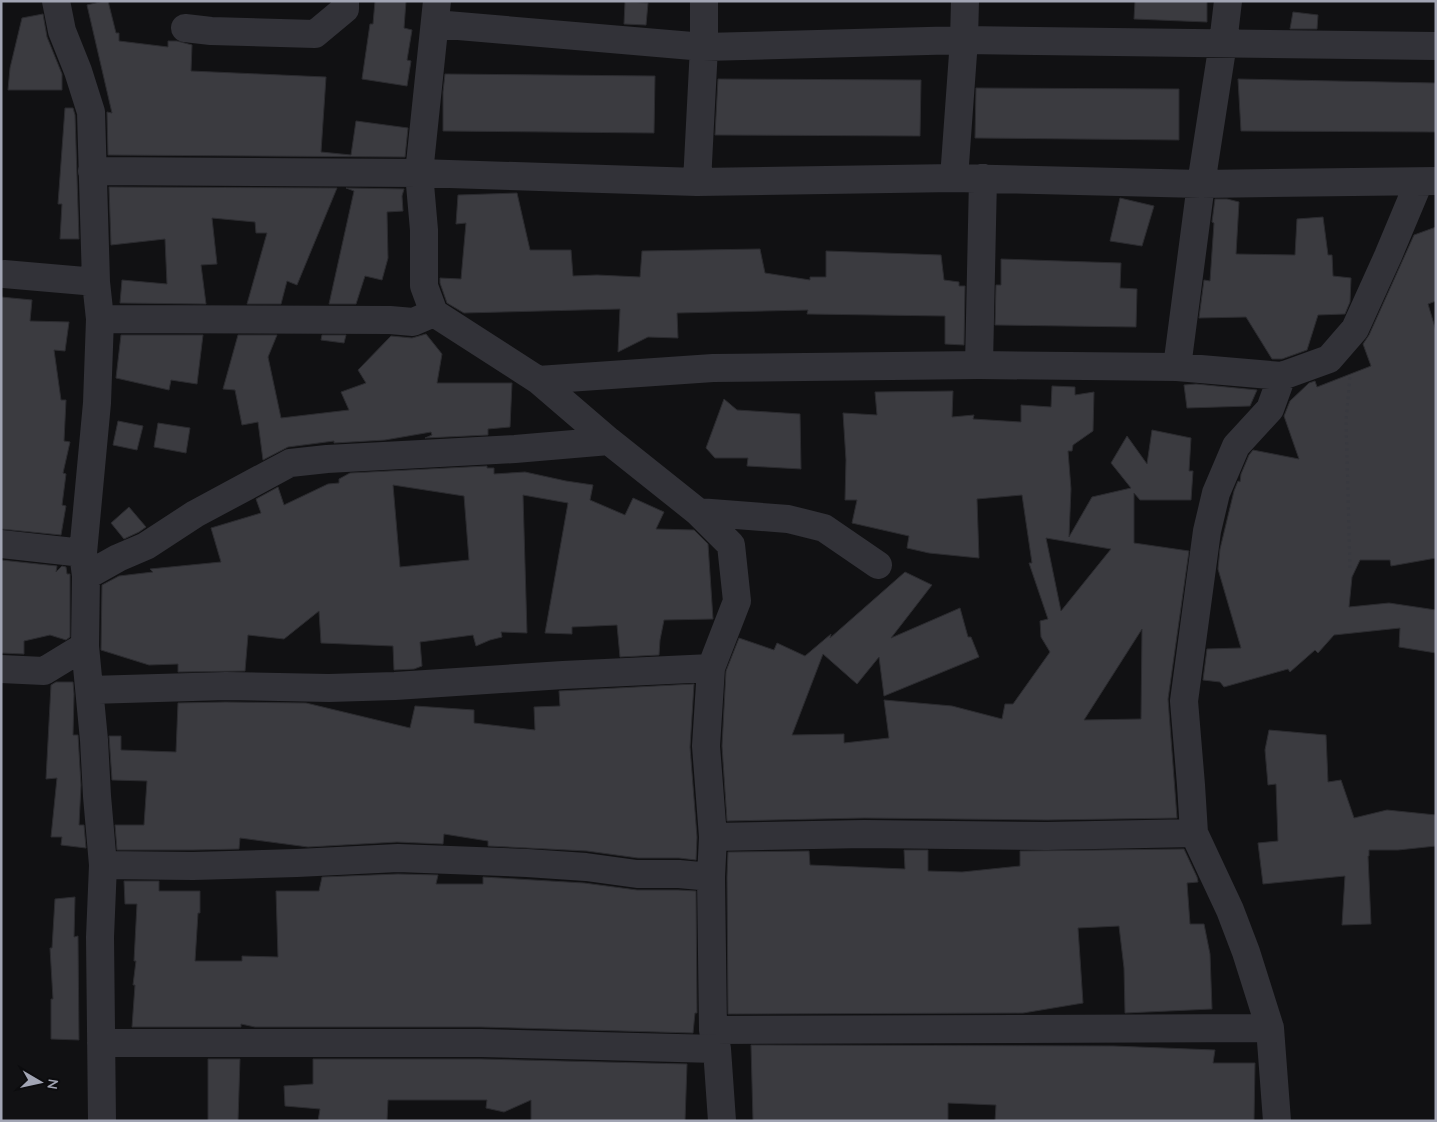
<svg xmlns="http://www.w3.org/2000/svg" width="1437" height="1122" viewBox="0 0 1437 1122" font-family="Quicksand,sans-serif">
	<rect width="100%" height="100%" fill="#111113"/>
	<path fill="#3b3b40" stroke="#2b2b2f" fill-rule="evenodd" d="M 104,1 L 108,1 L 116,33 L 119,33 L 119,41 L 168,47 L 168,41 L 177,41 L 192,45 L 191,71 L 326,77 L 321,152 L 351,155 L 356,121 L 408,128 L 405,157 L 108,155 L 107,112 L 112,113 L 87,5 Z
		M 375,1 L 406,1 L 404,28 L 412,30 L 407,60 L 411,61 L 407,86 L 362,79 L 370,24 L 373,24 Z
		M 1135,1 L 1207,1 L 1207,22 L 1134,19 Z
		M 625,2 L 648,3 L 646,25 L 624,24 Z
		M 1293,12 L 1318,15 L 1317,29 L 1290,29 Z
		M 43,14 L 47,37 L 62,74 L 62,90 L 8,90 L 10,68 L 22,18 Z
		M 445,74 L 655,76 L 654,133 L 443,131 L 443,92 Z
		M 718,79 L 921,80 L 920,136 L 715,135 Z
		M 1238,79 L 1436,83 L 1436,132 L 1241,131 Z
		M 976,88 L 1179,89 L 1179,140 L 975,138 Z
		M 65,108 L 73,108 L 75,115 L 79,239 L 60,239 L 62,204 L 58,204 Z
		M 109,187 L 337,188 L 297,285 L 287,281 L 281,304 L 247,304 L 267,233 L 256,233 L 255,222 L 212,218 L 217,264 L 201,265 L 206,304 L 120,303 L 122,280 L 167,284 L 165,239 L 111,245 Z
		M 346,188 L 404,189 L 402,196 L 403,211 L 387,212 L 388,258 L 382,280 L 365,276 L 356,304 L 329,304 L 354,191 Z
		M 517,193 L 530,250 L 571,250 L 573,276 L 597,275 L 640,277 L 642,251 L 760,249 L 765,273 L 810,280 L 810,277 L 826,277 L 826,251 L 941,255 L 944,280 L 959,282 L 959,286 L 965,286 L 964,345 L 945,344 L 945,316 L 807,314 L 808,310 L 677,313 L 678,338 L 648,337 L 618,352 L 620,309 L 464,313 L 447,303 L 440,283 L 440,278 L 461,279 L 466,223 L 456,224 L 458,195 Z
		M 1120,198 L 1154,206 L 1142,246 L 1110,241 Z
		M 1215,199 L 1227,199 L 1239,202 L 1236,254 L 1295,255 L 1297,219 L 1323,217 L 1328,255 L 1332,255 L 1333,276 L 1351,278 L 1350,302 L 1345,314 L 1318,315 L 1307,350 L 1282,359 L 1272,359 L 1246,317 L 1199,318 L 1204,280 L 1210,281 L 1214,223 L 1212,222 Z
		M 1436,227 L 1436,301 L 1428,304 L 1436,331 L 1436,558 L 1391,566 L 1390,560 L 1360,560 L 1352,577 L 1349,607 L 1389,603 L 1436,610 L 1436,653 L 1399,647 L 1400,628 L 1334,635 L 1318,653 L 1315,650 L 1290,672 L 1288,669 L 1224,687 L 1220,682 L 1203,680 L 1207,649 L 1241,648 L 1218,569 L 1220,549 L 1234,491 L 1238,481 L 1240,482 L 1241,474 L 1249,455 L 1253,450 L 1299,459 L 1284,416 L 1290,401 L 1309,383 L 1315,381 L 1317,387 L 1371,366 L 1363,344 L 1369,335 L 1414,235 Z
		M 1001,259 L 1121,263 L 1120,288 L 1137,289 L 1136,327 L 995,325 L 996,285 L 1001,285 Z
		M 1,297 L 32,300 L 30,321 L 69,322 L 65,351 L 54,350 L 61,400 L 66,400 L 64,441 L 70,442 L 63,473 L 66,474 L 62,505 L 66,506 L 61,535 L 1,529 Z
		M 426,334 L 442,354 L 437,383 L 512,383 L 510,427 L 488,429 L 488,435 L 425,438 L 432,435 L 431,432 L 385,440 L 334,443 L 334,441 L 288,447 L 263,460 L 258,422 L 242,425 L 235,390 L 223,389 L 238,335 L 277,335 L 268,357 L 281,418 L 349,410 L 341,392 L 366,383 L 358,370 L 391,336 L 412,338 Z
		M 121,335 L 203,335 L 197,384 L 171,380 L 169,390 L 116,378 Z
		M 322,335 L 346,335 L 344,343 L 321,340 Z
		M 1196,384 L 1257,390 L 1250,406 L 1187,408 L 1184,385 Z
		M 1052,386 L 1075,387 L 1075,395 L 1094,392 L 1093,431 L 1073,445 L 1072,451 L 1068,451 L 1071,489 L 1069,537 L 1092,497 L 1131,488 L 1111,463 L 1127,436 L 1147,464 L 1152,430 L 1191,438 L 1189,471 L 1193,471 L 1191,500 L 1140,500 L 1134,493 L 1134,543 L 1189,551 L 1168,699 L 1177,818 L 1047,820 L 864,818 L 727,821 L 722,746 L 726,671 L 739,638 L 774,650 L 777,643 L 805,656 L 831,634 L 830,638 L 905,572 L 932,585 L 891,638 L 960,608 L 968,637 L 971,637 L 979,657 L 884,696 L 879,657 L 857,684 L 823,654 L 792,735 L 844,734 L 844,743 L 889,738 L 884,700 L 952,706 L 1002,719 L 1005,704 L 1013,704 L 1050,652 L 1041,637 L 1040,621 L 1048,619 L 1029,563 L 1032,563 L 1022,495 L 977,499 L 979,558 L 929,553 L 907,548 L 909,536 L 852,523 L 857,500 L 845,500 L 846,460 L 843,413 L 877,415 L 875,392 L 953,391 L 952,417 L 974,415 L 973,419 L 1021,422 L 1021,405 L 1051,407 ZM 1046,538 L 1111,549 L 1061,611 ZM 1142,629 L 1141,719 L 1084,720 Z
		M 724,399 L 737,410 L 800,414 L 801,469 L 747,466 L 748,458 L 715,458 L 706,448 Z
		M 118,421 L 143,426 L 137,450 L 113,445 Z
		M 158,423 L 190,428 L 186,453 L 154,447 Z
		M 487,466 L 487,468 L 494,468 L 494,474 L 525,472 L 566,481 L 593,485 L 590,500 L 625,515 L 633,498 L 664,512 L 656,529 L 694,530 L 708,544 L 713,619 L 664,620 L 660,640 L 659,655 L 620,657 L 617,625 L 572,627 L 572,634 L 545,633 L 568,503 L 523,495 L 527,633 L 501,632 L 502,637 L 490,640 L 476,646 L 473,635 L 420,642 L 422,666 L 414,669 L 394,670 L 393,646 L 321,643 L 319,611 L 284,639 L 248,635 L 245,671 L 178,672 L 178,664 L 149,665 L 101,650 L 102,585 L 119,576 L 153,572 L 150,569 L 221,562 L 211,528 L 261,513 L 256,499 L 278,487 L 284,505 L 328,484 L 339,483 L 339,479 L 350,473 ZM 393,485 L 464,496 L 469,560 L 400,567 Z
		M 129,507 L 146,527 L 139,532 L 124,539 L 111,523 Z
		M 1,560 L 57,566 L 56,572 L 62,566 L 66,567 L 67,574 L 70,574 L 70,637 L 66,640 L 50,635 L 24,641 L 24,654 L 1,653 Z
		M 56,682 L 73,682 L 74,694 L 73,735 L 78,735 L 81,785 L 79,825 L 84,825 L 86,848 L 61,845 L 62,837 L 51,837 L 57,778 L 46,779 L 51,685 Z
		M 694,684 L 690,747 L 697,837 L 696,860 L 679,858 L 638,858 L 587,851 L 488,846 L 488,841 L 444,834 L 443,844 L 397,842 L 308,847 L 240,838 L 239,849 L 193,850 L 117,850 L 115,825 L 144,825 L 147,781 L 112,780 L 109,736 L 121,736 L 121,750 L 176,752 L 178,703 L 226,702 L 306,703 L 410,728 L 415,706 L 474,710 L 474,723 L 535,730 L 534,707 L 560,706 L 559,691 Z
		M 1269,730 L 1326,735 L 1328,782 L 1341,780 L 1354,818 L 1387,810 L 1436,815 L 1436,846 L 1398,850 L 1369,850 L 1369,856 L 1368,856 L 1371,924 L 1342,925 L 1345,876 L 1263,884 L 1258,843 L 1278,841 L 1276,784 L 1268,785 L 1265,750 Z
		M 1184,849 L 1197,877 L 1198,882 L 1187,883 L 1190,924 L 1204,924 L 1210,954 L 1212,1009 L 1125,1013 L 1124,968 L 1119,926 L 1078,928 L 1083,1003 L 1023,1013 L 728,1014 L 727,877 L 728,852 L 809,851 L 810,865 L 905,869 L 904,850 L 928,850 L 928,871 L 962,872 L 1020,866 L 1020,851 Z
		M 398,874 L 438,875 L 436,884 L 483,884 L 483,877 L 584,883 L 637,890 L 678,890 L 696,891 L 697,1013 L 695,1013 L 693,1033 L 481,1027 L 255,1027 L 241,1024 L 241,1027 L 132,1027 L 135,985 L 133,985 L 136,961 L 134,961 L 137,904 L 125,904 L 124,881 L 159,881 L 159,891 L 200,891 L 200,913 L 198,913 L 195,961 L 242,961 L 242,956 L 278,957 L 276,891 L 319,891 L 322,877 Z
		M 75,897 L 74,937 L 78,936 L 79,1040 L 51,1039 L 51,999 L 53,999 L 50,948 L 52,948 L 55,899 Z
		M 751,1045 L 1113,1046 L 1215,1050 L 1213,1063 L 1255,1063 L 1254,1121 L 995,1121 L 996,1105 L 948,1103 L 948,1121 L 753,1121 Z
		M 208,1059 L 240,1059 L 238,1121 L 208,1121 Z
		M 313,1059 L 481,1059 L 687,1064 L 685,1121 L 531,1121 L 531,1100 L 504,1112 L 486,1108 L 487,1100 L 388,1100 L 387,1121 L 318,1121 L 320,1109 L 285,1106 L 284,1086 L 313,1084 Z"/>
	<g fill="none" stroke-linecap="round" stroke-linejoin="round">
		<path stroke="#38393f" stroke-width="3" stroke-dasharray="2.5 4" stroke-linecap="butt" d="M 1350,568 L 1346,420 L 1350,377"/>
		<path stroke="#323238" stroke-width="28" d="M 56,1 L 62,31 L 78,71 L 91,112 L 96,282 L 100,319 L 97,403 L 83,553 L 86,576 L 85,646 L 94,740 L 97,796 L 103,865 L 100,937 L 102,1121
			M 437,1 L 419,173 L 424,230 L 424,286 L 434,313 L 538,380 L 609,441 L 698,512 L 731,545 L 737,601 L 711,668 L 706,746 L 713,837 L 711,877 L 713,1030 L 717,1049 L 722,1121
			M 435,24 L 704,47 L 964,40 L 1436,46
			M 185,28 L 211,31 L 315,34 L 345,9 L 345,1
			M 92,171 L 419,173 L 697,182 L 954,178 L 1201,184 L 1436,181
			M 954,178 L 964,40 L 965,1
			M 697,182 L 704,47 L 704,1
			M 4,274 L 96,282
			M 100,319 L 390,320 L 413,322 L 434,313
			M 979,365 L 983,178
			M 1177,367 L 1201,184 L 1223,43 L 1228,1
			M 538,380 L 713,368 L 979,365 L 1177,367 L 1282,376 L 1329,359 L 1355,329 L 1388,256 L 1419,182
			M 698,512 L 788,519 L 824,528 L 878,565
			M 1,544 L 83,553
			M 86,576 L 118,558 L 146,546 L 195,514 L 290,463 L 327,459 L 515,449 L 609,441
			M 1,669 L 44,671 L 85,646
			M 90,690 L 226,686 L 329,688 L 395,686 L 563,675 L 711,668
			M 713,837 L 864,834 L 1047,836 L 1194,833
			M 103,865 L 193,866 L 297,863 L 398,858 L 527,863 L 586,867 L 637,874 L 679,874 L 711,877
			M 713,1030 L 1270,1028
			M 101,1043 L 481,1043 L 717,1049
			M 1277,1121 L 1270,1028 L 1246,952 L 1230,910 L 1194,833 L 1191,785 L 1184,701 L 1207,531 L 1216,493 L 1236,446 L 1270,409 L 1282,376"/>
	</g>
	<rect width="1437" height="1122" fill="none" stroke="#a2a5b4" stroke-width="5"/>
	<g transform="translate(40 1082) rotate(99)" stroke="#0c0c0e" stroke-width="4" paint-order="stroke">
	<path d="M0-4L9 19L0 12L-9 19Z" fill="#a2a5b4"/>
	<text y="-8" font-size="14" font-weight="bold" text-anchor="middle" fill="#a2a5b4">N</text>
	</g>
</svg>
